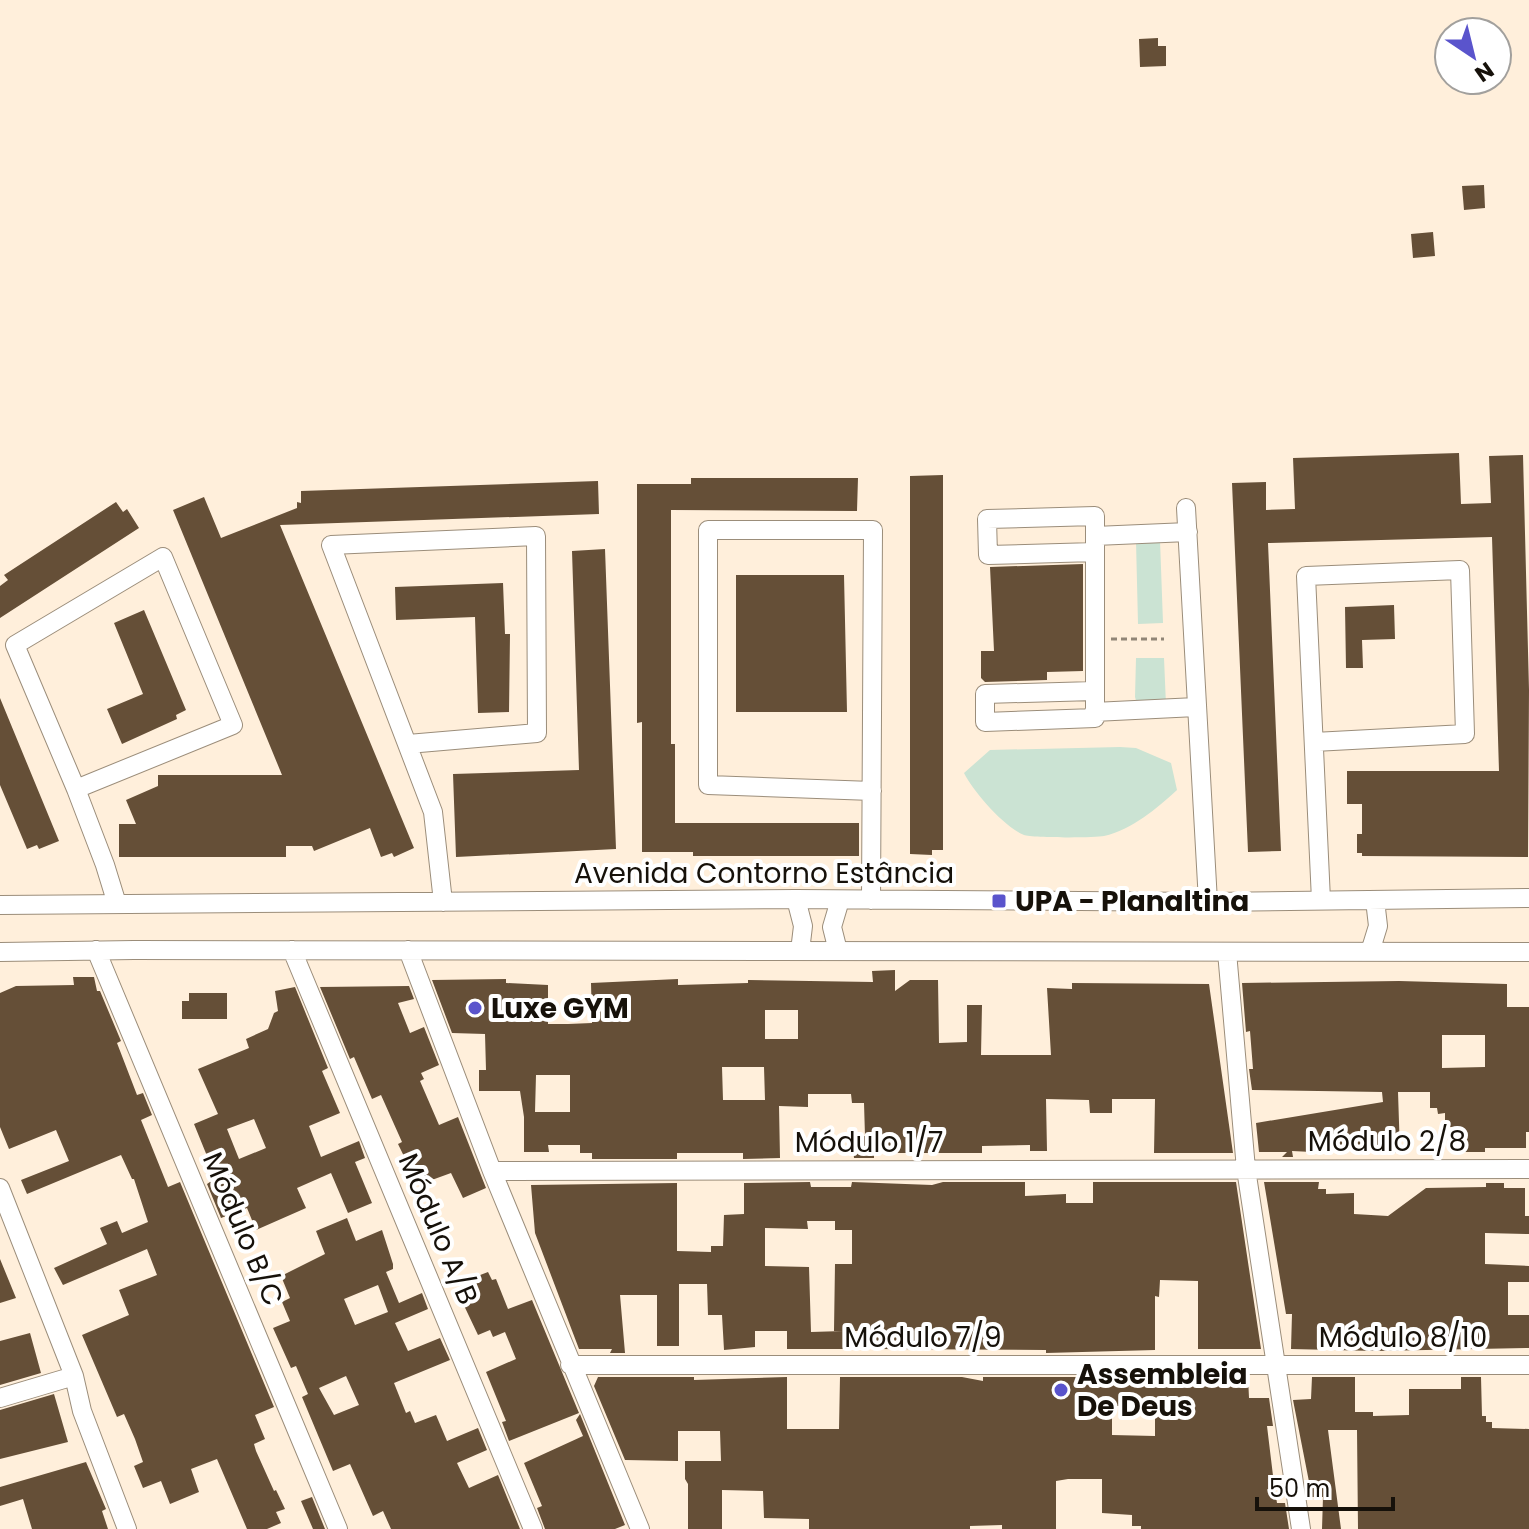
<svg xmlns="http://www.w3.org/2000/svg" width="1529" height="1529" viewBox="0 0 1529 1529" font-family="Poppins,sans-serif">
	<rect width="100%" height="100%" fill="#ffefdb"/>
	<path fill="#cbe3d3" d="M 1160,540 L 1163,623 L 1138,624 L 1136,541 Z
		M 1136,658 L 1164,658 L 1166,705 L 1137,704 L 1135,697 Z
		M 1120,747 L 1136,748 L 1171,763 L 1177,790 C 1157,808 1132,830 1104,836 C 1095,838 1031,838 1024,835 C 1004,827 973,791 964,773 L 990,750 Z"/>
	<path fill="#654f37" fill-rule="evenodd" d="M 1158,38 L 1158,46 L 1166,46 L 1166,66 L 1140,67 L 1139,39 Z
		M 1484,185 L 1485,208 L 1464,210 L 1462,186 Z
		M 1433,232 L 1435,256 L 1413,258 L 1411,234 Z
		M 1459,453 L 1461,504 L 1491,503 L 1489,456 L 1523,455 L 1529,690 L 1528,857 L 1362,856 L 1362,853 L 1357,853 L 1357,834 L 1362,834 L 1362,804 L 1347,804 L 1347,771 L 1499,771 L 1492,537 L 1268,543 L 1281,851 L 1248,852 L 1232,483 L 1266,482 L 1266,510 L 1295,509 L 1293,458 Z
		M 943,475 L 943,850 L 932,850 L 932,855 L 910,854 L 910,476 Z
		M 691,478 L 858,478 L 857,511 L 671,510 L 671,744 L 675,744 L 675,823 L 859,823 L 859,856 L 693,856 L 693,852 L 642,852 L 642,722 L 637,723 L 637,484 L 691,484 Z
		M 598,481 L 599,514 L 280,525 L 414,848 L 394,857 L 392,853 L 381,857 L 370,828 L 314,851 L 312,846 L 286,846 L 286,857 L 119,857 L 119,824 L 136,824 L 126,800 L 158,786 L 158,775 L 282,775 L 173,510 L 204,497 L 221,538 L 297,508 L 297,502 L 301,503 L 301,491 Z
		M 116,502 L 123,512 L 127,509 L 139,528 L 0,618 L 0,586 L 8,580 L 4,575 Z
		M 605,549 L 616,849 L 456,857 L 453,774 L 579,770 L 572,551 Z
		M 1083,564 L 1083,671 L 1047,672 L 1047,680 L 985,682 L 981,678 L 981,651 L 994,651 L 990,567 Z
		M 736,575 L 844,575 L 847,712 L 736,712 Z
		M 503,583 L 505,634 L 510,634 L 509,712 L 478,713 L 475,617 L 396,620 L 395,587 Z
		M 1394,605 L 1395,639 L 1362,640 L 1363,668 L 1346,668 L 1345,607 Z
		M 144,610 L 186,710 L 176,715 L 177,719 L 122,744 L 107,709 L 143,694 L 114,623 Z
		M 0,698 L 59,841 L 39,849 L 37,845 L 27,849 L 0,785 Z
		M 895,970 L 895,991 L 910,980 L 938,980 L 939,1043 L 967,1042 L 967,1005 L 982,1005 L 981,1055 L 1051,1055 L 1047,988 L 1072,989 L 1072,983 L 1209,984 L 1233,1153 L 1154,1153 L 1155,1099 L 1112,1099 L 1112,1113 L 1090,1113 L 1089,1100 L 1046,1099 L 1047,1151 L 1030,1151 L 1030,1145 L 982,1146 L 982,1153 L 874,1153 L 874,1158 L 854,1158 L 852,1137 L 865,1136 L 864,1103 L 852,1103 L 851,1094 L 808,1094 L 808,1107 L 779,1106 L 780,1158 L 743,1159 L 743,1153 L 677,1153 L 677,1159 L 592,1159 L 592,1153 L 580,1153 L 580,1145 L 548,1145 L 549,1152 L 524,1152 L 524,1117 L 520,1091 L 479,1091 L 479,1070 L 486,1070 L 485,1034 L 452,1033 L 432,980 L 506,979 L 506,983 L 548,985 L 548,1024 L 568,1024 L 592,1023 L 591,983 L 678,979 L 678,985 L 748,983 L 748,980 L 873,982 L 872,971 ZM 765,1010 L 798,1010 L 798,1039 L 765,1039 ZM 722,1067 L 764,1067 L 765,1100 L 723,1100 ZM 536,1075 L 570,1075 L 570,1112 L 535,1112 Z
		M 73,977 L 94,977 L 97,991 L 100,991 L 121,1041 L 117,1043 L 137,1095 L 143,1093 L 152,1115 L 141,1120 L 168,1187 L 180,1182 L 274,1407 L 255,1415 L 265,1439 L 254,1444 L 256,1451 L 274,1491 L 276,1490 L 285,1509 L 276,1512 L 281,1523 L 267,1529 L 247,1529 L 217,1459 L 191,1469 L 199,1492 L 170,1504 L 161,1481 L 143,1488 L 134,1466 L 143,1462 L 135,1439 L 124,1414 L 117,1417 L 82,1335 L 129,1315 L 119,1290 L 157,1275 L 147,1249 L 63,1285 L 54,1268 L 107,1244 L 100,1228 L 117,1221 L 122,1233 L 148,1222 L 134,1179 L 132,1179 L 121,1155 L 27,1194 L 21,1180 L 69,1161 L 56,1130 L 9,1149 L 0,1127 L 0,993 L 16,986 L 74,985 Z
		M 1399,981 L 1507,984 L 1507,1007 L 1529,1007 L 1529,1132 L 1526,1132 L 1526,1148 L 1485,1148 L 1485,1152 L 1452,1152 L 1452,1127 L 1445,1127 L 1445,1113 L 1438,1114 L 1437,1108 L 1430,1108 L 1430,1092 L 1398,1092 L 1400,1153 L 1373,1153 L 1373,1147 L 1312,1147 L 1312,1152 L 1292,1151 L 1293,1157 L 1282,1157 L 1287,1152 L 1259,1152 L 1256,1123 L 1383,1102 L 1382,1092 L 1252,1090 L 1249,1069 L 1253,1069 L 1250,1031 L 1246,1032 L 1242,983 ZM 1442,1035 L 1485,1035 L 1485,1067 L 1442,1068 Z
		M 409,986 L 414,999 L 398,1003 L 410,1033 L 424,1027 L 439,1065 L 421,1073 L 424,1079 L 420,1081 L 439,1125 L 458,1117 L 486,1188 L 463,1198 L 451,1173 L 418,1185 L 398,1144 L 402,1142 L 381,1095 L 372,1099 L 354,1057 L 350,1059 L 320,987 Z
		M 295,987 L 328,1068 L 322,1071 L 340,1113 L 309,1126 L 321,1157 L 359,1141 L 365,1158 L 355,1162 L 372,1203 L 348,1213 L 331,1173 L 297,1188 L 306,1208 L 256,1230 L 247,1208 L 221,1218 L 207,1184 L 216,1178 L 194,1124 L 218,1114 L 198,1069 L 249,1048 L 246,1039 L 268,1029 L 274,1013 L 278,1011 L 275,991 ZM 254,1119 L 266,1148 L 239,1159 L 227,1129 Z
		M 189,993 L 227,993 L 227,1019 L 182,1019 L 182,1001 L 189,1001 Z
		M 810,1182 L 811,1187 L 851,1187 L 852,1182 L 932,1185 L 943,1182 L 1025,1182 L 1025,1196 L 1066,1194 L 1066,1203 L 1093,1203 L 1093,1182 L 1236,1182 L 1261,1349 L 1198,1349 L 1198,1281 L 1160,1280 L 1159,1297 L 1155,1296 L 1155,1350 L 1046,1353 L 1046,1350 L 873,1349 L 873,1331 L 834,1331 L 835,1264 L 852,1264 L 852,1230 L 835,1230 L 835,1221 L 807,1221 L 808,1229 L 765,1228 L 765,1266 L 809,1267 L 811,1332 L 843,1331 L 843,1349 L 787,1349 L 787,1331 L 755,1331 L 755,1347 L 724,1350 L 722,1315 L 708,1315 L 707,1284 L 679,1284 L 679,1346 L 657,1346 L 657,1295 L 620,1295 L 625,1353 L 610,1353 L 612,1349 L 579,1349 L 535,1233 L 531,1185 L 677,1183 L 677,1251 L 711,1252 L 711,1246 L 723,1246 L 724,1215 L 744,1214 L 744,1183 Z
		M 1264,1182 L 1319,1182 L 1318,1189 L 1326,1189 L 1326,1194 L 1354,1193 L 1354,1214 L 1388,1216 L 1426,1188 L 1486,1187 L 1486,1183 L 1504,1183 L 1504,1188 L 1525,1188 L 1525,1216 L 1529,1216 L 1529,1234 L 1485,1233 L 1485,1264 L 1529,1266 L 1529,1282 L 1508,1282 L 1508,1315 L 1529,1315 L 1529,1348 L 1376,1351 L 1291,1349 L 1292,1314 L 1286,1314 Z
		M 347,1218 L 356,1241 L 382,1230 L 393,1264 L 393,1269 L 386,1272 L 399,1303 L 422,1293 L 428,1309 L 395,1323 L 408,1351 L 440,1338 L 450,1360 L 394,1383 L 406,1413 L 410,1411 L 415,1423 L 436,1415 L 447,1441 L 478,1428 L 487,1450 L 457,1463 L 469,1488 L 498,1475 L 520,1529 L 391,1529 L 383,1511 L 373,1516 L 350,1464 L 333,1471 L 302,1397 L 308,1394 L 296,1366 L 291,1368 L 273,1328 L 290,1321 L 282,1302 L 290,1298 L 281,1276 L 325,1254 L 316,1231 ZM 378,1285 L 388,1312 L 355,1325 L 344,1299 ZM 346,1376 L 359,1405 L 334,1415 L 319,1388 Z
		M 0,1259 L 16,1298 L 0,1303 Z
		M 488,1272 L 492,1280 L 496,1279 L 508,1309 L 532,1300 L 579,1413 L 509,1441 L 502,1422 L 506,1421 L 486,1372 L 516,1359 L 505,1332 L 493,1337 L 490,1330 L 478,1335 L 459,1295 L 477,1287 L 475,1277 Z
		M 30,1333 L 41,1373 L 0,1385 L 0,1341 Z
		M 598,1377 L 694,1377 L 694,1380 L 787,1377 L 787,1429 L 839,1429 L 840,1377 L 962,1377 L 983,1381 L 983,1377 L 1112,1377 L 1112,1380 L 1248,1377 L 1249,1398 L 1269,1398 L 1273,1426 L 1267,1426 L 1274,1484 L 1277,1503 L 1285,1503 L 1289,1529 L 1141,1529 L 1141,1526 L 1132,1526 L 1132,1515 L 1102,1513 L 1102,1479 L 1068,1479 L 1056,1481 L 1056,1529 L 1002,1529 L 1002,1525 L 970,1526 L 970,1529 L 809,1529 L 809,1519 L 764,1518 L 763,1491 L 722,1490 L 722,1529 L 688,1529 L 688,1484 L 685,1479 L 685,1461 L 721,1461 L 720,1431 L 678,1431 L 678,1461 L 625,1460 L 594,1386 ZM 1112,1406 L 1155,1406 L 1155,1436 L 1112,1435 Z
		M 1312,1377 L 1355,1377 L 1355,1412 L 1373,1412 L 1373,1416 L 1409,1415 L 1409,1389 L 1461,1389 L 1461,1377 L 1481,1377 L 1482,1416 L 1486,1416 L 1486,1422 L 1492,1422 L 1492,1428 L 1529,1429 L 1529,1529 L 1358,1529 L 1357,1430 L 1328,1430 L 1341,1529 L 1322,1529 L 1323,1497 L 1312,1497 L 1293,1400 L 1311,1399 Z
		M 54,1394 L 68,1442 L 0,1459 L 0,1410 Z
		M 580,1414 L 625,1525 L 615,1529 L 545,1529 L 537,1508 L 542,1506 L 524,1463 L 583,1436 L 576,1420 Z
		M 86,1462 L 106,1509 L 102,1511 L 108,1529 L 32,1529 L 23,1499 L 0,1506 L 0,1487 Z
		M 312,1497 L 325,1529 L 313,1529 L 301,1501 Z"/>
	<g fill="none" stroke-linecap="round" stroke-linejoin="round">
		<defs>
			<path id="minor" d="M 1186,508 L 1208,902
				M 1095,536 L 1095,516 L 987,519 L 988,555 L 1095,552 L 1095,536 L 1188,532
				M 1094,691 L 985,694 L 985,722 L 1095,718 L 1095,552
				M 1094,712 L 1196,707
				M 1314,742 L 1465,734 L 1460,570 L 1306,576 L 1321,900
				M 408,744 L 537,733 L 536,536 L 331,545 L 433,812 L 443,902
				M 76,789 L 15,645 L 163,557 L 233,725 L 76,789 L 105,865 L 117,904
				M 796,899 L 803,926 L 800,951
				M 871,900 L 873,530 L 708,530 L 708,785 L 872,791
				M 0,905 L 796,899 L 1208,902 L 1529,898
				M 96,950 L 338,1529
				M 292,950 L 533,1529
				M 408,950 L 492,1171 L 640,1529
				M 838,951 L 832,927 L 840,900
				M 0,952 L 134,950 L 1529,952
				M 1227,952 L 1246,1169 L 1301,1529
				M 1370,952 L 1378,926 L 1375,900
				M 492,1171 L 1529,1169
				M 0,1188 L 74,1376 L 82,1411 L 127,1529
				M 570,1365 L 1529,1365
				M 0,1398 L 74,1376"/>
		</defs>
		<use href="#minor" stroke="#9b8d7a" stroke-width="20"/>
		<path stroke="#908577" stroke-width="3" stroke-dasharray="6 4" stroke-linecap="butt" d="M 1111,639 L 1164,639"/>
		<use href="#minor" stroke="#fff" stroke-width="18"/>
	</g>
	<g fill="#5a54cc" stroke="#fff" stroke-width="3">
		<rect x="991" y="893" width="16" height="16" rx="4"/>
		<circle cx="475" cy="1008" r="8"/>
		<circle cx="1061" cy="1390" r="8"/>
	</g>
	<g text-anchor="middle" dominant-baseline="central" stroke-width="8" stroke-linejoin="round" paint-order="stroke">
		<g font-size="28" fill="#16110a" stroke="#fff">
			<text x="764" y="873">Avenida Contorno Estância</text>
			<text x="1387" y="1141">Módulo 2/8</text>
			<text x="869" y="1142">Módulo 1/7</text>
			<text transform="translate(243 1229) rotate(67)">Módulo B/C</text>
			<text transform="translate(438 1229) rotate(67)">Módulo A/B</text>
			<text x="923" y="1337">Módulo 7/9</text>
			<text x="1403" y="1337">Módulo 8/10</text>
		</g>
		<g font-size="28" font-weight="bold" fill="#16110a" stroke="#fff" text-anchor="start">
			<text x="1015" y="901">UPA - Planaltina</text>
			<text x="491" y="1008">Luxe GYM</text>
			<text x="1077" y="1374">Assembleia<tspan x="1077" dy="32">De Deus</tspan></text>
		</g>
	</g>
	<g transform="translate(1473 56) rotate(145)"><circle r="38" fill="#ffffff" stroke="#a2a09d" stroke-width="2"/>
	<path d="M0-6L14 30L0 20L-14 30Z" fill="#5a54cc"/>
	<text y="-12" font-size="22" font-weight="bold" text-anchor="middle" fill="#16110a">N</text>
	</g>
	<path d="M1257 1497v12h136v-12" fill="none" stroke="#16110a" stroke-width="4"/>
	<text x="1269" y="1497" font-size="24" fill="#16110a" stroke="#ffffff" stroke-width="6" paint-order="stroke">50 m</text>
</svg>
